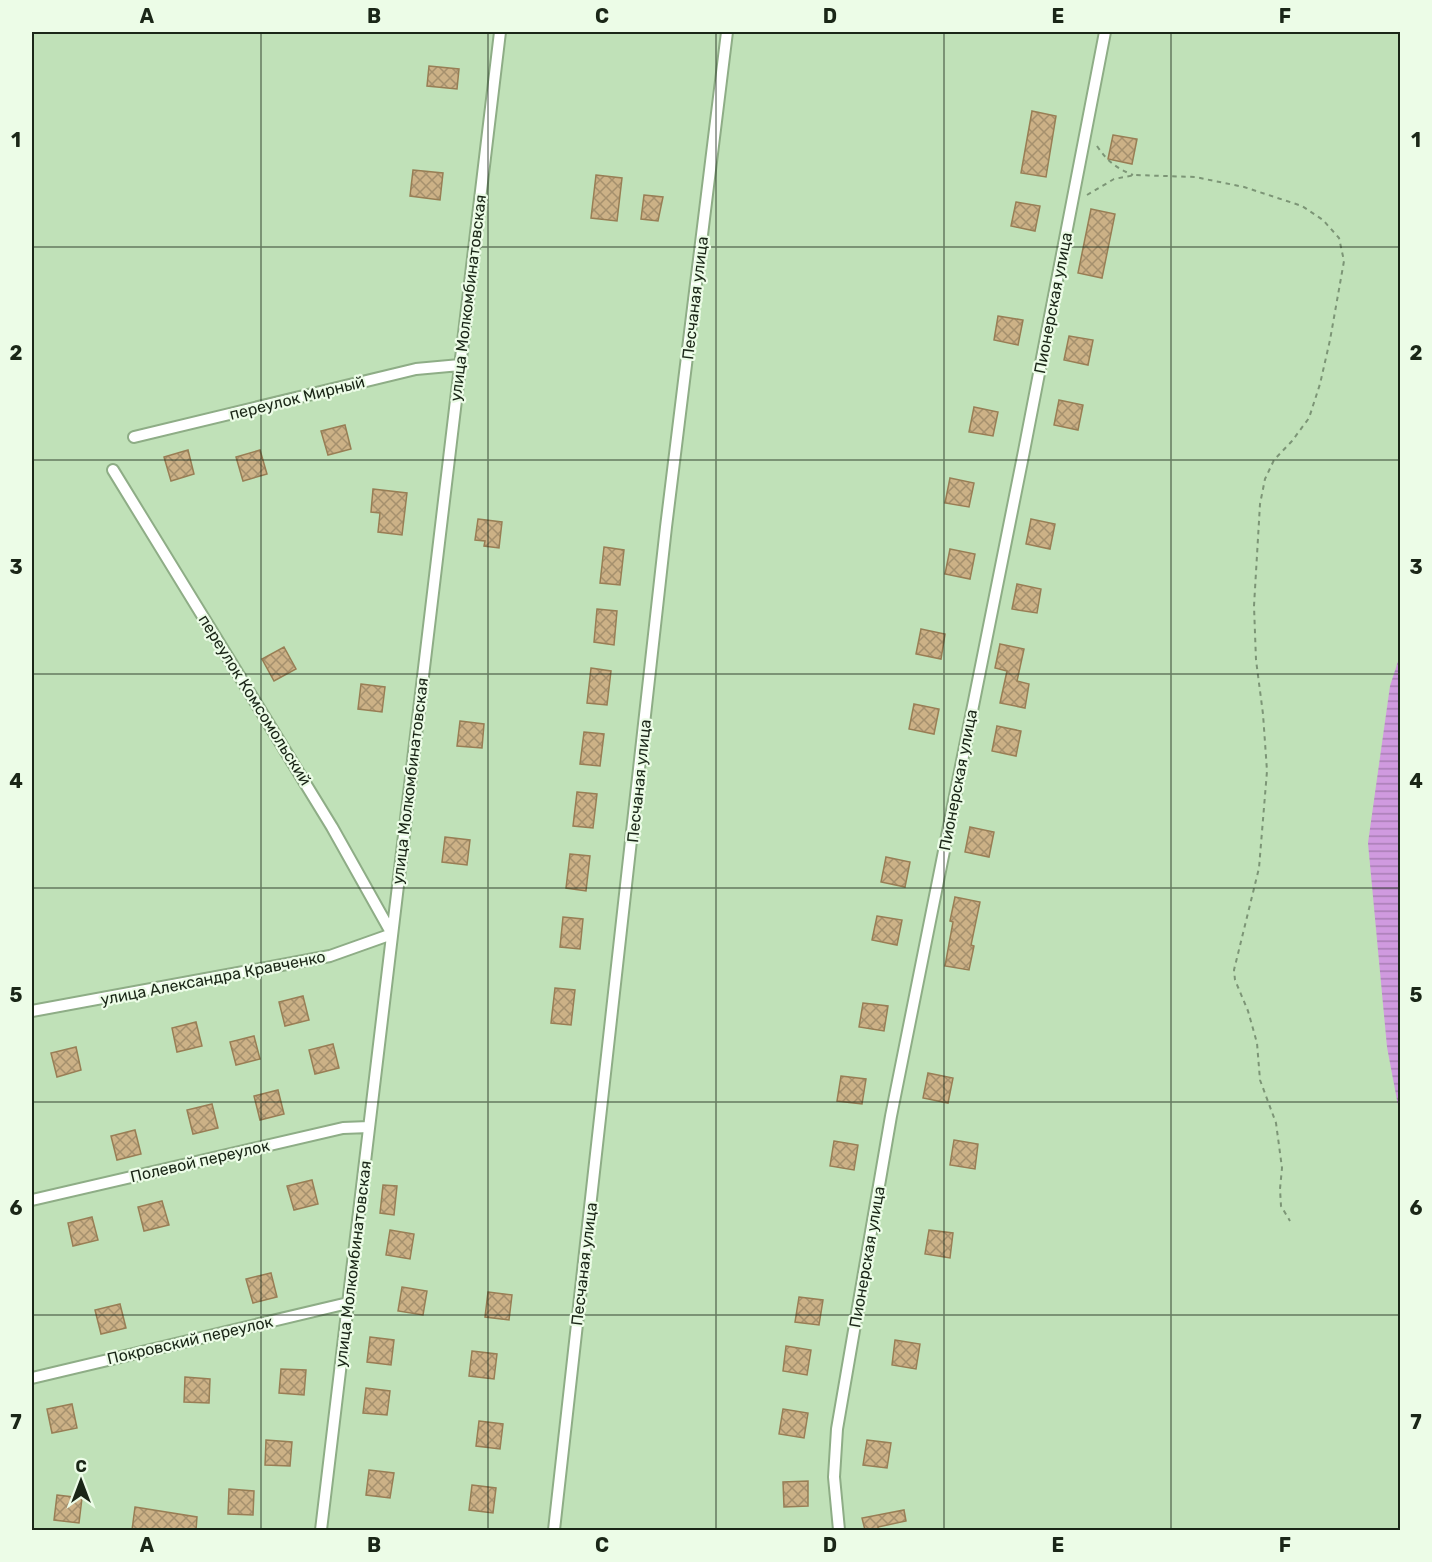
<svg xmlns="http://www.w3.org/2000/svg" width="1432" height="1562" viewBox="0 0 1432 1562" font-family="Rubik,sans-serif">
	<defs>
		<pattern id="water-rules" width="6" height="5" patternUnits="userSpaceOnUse" patternTransform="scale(1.5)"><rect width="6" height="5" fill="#d09adf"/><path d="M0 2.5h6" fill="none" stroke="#a87db4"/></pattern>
		<pattern id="building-cross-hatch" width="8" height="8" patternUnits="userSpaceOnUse" patternTransform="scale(1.5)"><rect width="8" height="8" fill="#ccb186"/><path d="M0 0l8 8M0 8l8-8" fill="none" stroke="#a5906d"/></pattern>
	</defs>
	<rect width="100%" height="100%" fill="#c0e1b8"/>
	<path fill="url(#water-rules)" d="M 1400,655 L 1400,1116 L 1387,1047 L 1368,843 L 1390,686 Z"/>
	<path fill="url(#building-cross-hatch)" stroke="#987e55" stroke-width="1.5" d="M 429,66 L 459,69 L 457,89 L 427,86 Z
		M 1032,111 L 1056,116 L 1046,177 L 1021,173 Z
		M 1113,135 L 1137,139 L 1132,164 L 1108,159 Z
		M 413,170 L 443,173 L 440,200 L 410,196 Z
		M 596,175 L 622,178 L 617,221 L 591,218 Z
		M 644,195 L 663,197 L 658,221 L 641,219 Z
		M 1016,202 L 1040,206 L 1035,231 L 1011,226 Z
		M 1091,209 L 1115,214 L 1102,278 L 1078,273 Z
		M 998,316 L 1023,320 L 1018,345 L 994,340 Z
		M 1069,336 L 1093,340 L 1088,365 L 1064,360 Z
		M 1059,400 L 1083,405 L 1078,430 L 1054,425 Z
		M 974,407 L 998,412 L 993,436 L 969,432 Z
		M 345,425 L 351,449 L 328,455 L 321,431 Z
		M 188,450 L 194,474 L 171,481 L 164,457 Z
		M 260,450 L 267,474 L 243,481 L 236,457 Z
		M 950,478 L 974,483 L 969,507 L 945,503 Z
		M 373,489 L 407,493 L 402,535 L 378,532 L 380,513 L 371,512 Z
		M 478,519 L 502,522 L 499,548 L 484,546 L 485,541 L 475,540 Z
		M 1031,519 L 1055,524 L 1050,549 L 1026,544 Z
		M 604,547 L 624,550 L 620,585 L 600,583 Z
		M 950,549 L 975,554 L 970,579 L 945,574 Z
		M 1017,584 L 1041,589 L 1037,613 L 1012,609 Z
		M 597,609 L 617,611 L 614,645 L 594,642 Z
		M 921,629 L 945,634 L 941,659 L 916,654 Z
		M 1000,644 L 1024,649 L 1017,681 L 1029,684 L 1025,708 L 1000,703 L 1007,671 L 995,668 Z
		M 284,647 L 296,669 L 274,681 L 262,659 Z
		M 591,668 L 611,671 L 607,705 L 587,703 Z
		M 361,684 L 385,687 L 382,712 L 358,709 Z
		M 914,704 L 939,709 L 934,734 L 909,729 Z
		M 460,721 L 484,724 L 482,748 L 457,746 Z
		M 997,726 L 1021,731 L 1016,756 L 992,751 Z
		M 584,732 L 604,734 L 600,766 L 580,764 Z
		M 577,792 L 597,794 L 593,828 L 573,826 Z
		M 970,827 L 994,832 L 989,857 L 965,852 Z
		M 445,837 L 470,840 L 467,865 L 442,862 Z
		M 570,854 L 590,856 L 586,891 L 566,888 Z
		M 886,857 L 910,862 L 905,887 L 881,882 Z
		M 955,897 L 980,902 L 971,945 L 974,946 L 969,970 L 945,966 L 953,922 L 950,921 Z
		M 877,916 L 902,920 L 897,945 L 872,940 Z
		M 563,917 L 583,919 L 580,949 L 560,947 Z
		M 555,988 L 575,990 L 571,1025 L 551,1023 Z
		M 303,996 L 309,1020 L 285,1026 L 279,1002 Z
		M 863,1003 L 888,1006 L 884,1031 L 859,1027 Z
		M 196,1022 L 202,1046 L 177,1052 L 172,1028 Z
		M 254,1036 L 260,1059 L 236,1065 L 230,1042 Z
		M 333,1044 L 339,1068 L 315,1074 L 309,1050 Z
		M 76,1047 L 81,1070 L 57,1077 L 51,1053 Z
		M 928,1073 L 953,1078 L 948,1103 L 923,1098 Z
		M 841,1076 L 866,1079 L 862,1104 L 837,1101 Z
		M 278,1090 L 284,1114 L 260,1120 L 254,1096 Z
		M 212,1104 L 218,1128 L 193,1134 L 187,1110 Z
		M 135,1130 L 141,1154 L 117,1160 L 111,1136 Z
		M 954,1140 L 978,1144 L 975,1169 L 950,1165 Z
		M 834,1141 L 858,1145 L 854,1170 L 830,1166 Z
		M 312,1180 L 318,1204 L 294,1210 L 287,1186 Z
		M 383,1185 L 397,1186 L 394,1215 L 380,1213 Z
		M 162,1201 L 169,1225 L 144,1231 L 138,1207 Z
		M 92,1217 L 98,1240 L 73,1246 L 68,1223 Z
		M 390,1230 L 414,1234 L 410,1259 L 386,1255 Z
		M 929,1230 L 953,1233 L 950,1258 L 925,1254 Z
		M 271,1273 L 277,1297 L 253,1303 L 246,1279 Z
		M 402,1287 L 427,1291 L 423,1315 L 398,1311 Z
		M 488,1292 L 512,1295 L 509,1320 L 485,1317 Z
		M 799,1297 L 823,1300 L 819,1325 L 795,1322 Z
		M 120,1304 L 126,1328 L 101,1334 L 95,1310 Z
		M 370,1337 L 394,1340 L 391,1365 L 367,1362 Z
		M 895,1340 L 920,1344 L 916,1369 L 892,1365 Z
		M 786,1346 L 811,1350 L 807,1375 L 783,1371 Z
		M 472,1351 L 497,1354 L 494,1379 L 469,1376 Z
		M 281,1369 L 306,1370 L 304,1395 L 279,1393 Z
		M 185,1377 L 210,1379 L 209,1403 L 184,1402 Z
		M 366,1388 L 390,1391 L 387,1415 L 363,1413 Z
		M 72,1404 L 77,1428 L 52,1433 L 47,1409 Z
		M 783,1409 L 808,1413 L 804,1438 L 779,1434 Z
		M 479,1421 L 503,1424 L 500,1449 L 476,1446 Z
		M 266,1440 L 292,1442 L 290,1466 L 265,1465 Z
		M 867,1440 L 891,1443 L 887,1468 L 863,1465 Z
		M 369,1470 L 394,1473 L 390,1498 L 366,1495 Z
		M 808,1481 L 808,1506 L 784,1507 L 783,1482 Z
		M 472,1485 L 496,1488 L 493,1513 L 469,1510 Z
		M 229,1489 L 254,1491 L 253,1515 L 228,1514 Z
		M 57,1495 L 82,1498 L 79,1523 L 54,1520 Z
		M 135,1507 L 197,1517 L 196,1530 L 132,1530 Z
		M 904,1510 L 906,1521 L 878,1527 L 879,1530 L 865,1530 L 862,1518 Z"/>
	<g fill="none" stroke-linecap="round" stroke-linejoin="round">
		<defs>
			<path id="minor" d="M 134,437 L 416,369 L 460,365
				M 32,1011 L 330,956 L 392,934 L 332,827 L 113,470
				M 32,1200 L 343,1128 L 369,1127
				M 32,1378 L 348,1303
				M 321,1530 L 500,32
				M 554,1530 L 666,527 L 727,32
				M 839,1530 L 834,1477 L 837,1429 L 891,1116 L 1024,451 L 1105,32"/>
		</defs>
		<use href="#minor" stroke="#8ead86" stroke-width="14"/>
		<path stroke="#7c9576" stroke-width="2" stroke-dasharray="4.5 4.5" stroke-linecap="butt" d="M 1097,146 C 1107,161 1116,168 1133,175
			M 1087,195 L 1114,179 L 1135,175 L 1195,177 L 1244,187 L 1302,206 L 1323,220 L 1339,238 L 1344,261 L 1330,340 L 1320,384 L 1309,418 L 1292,441 L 1274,460 L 1265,479 L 1260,504 L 1254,606 L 1256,660 L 1263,714 L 1267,771 L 1259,868 L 1234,970 L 1235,980 L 1248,1011 L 1257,1043 L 1260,1080 L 1276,1123 L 1282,1168 L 1280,1189 L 1281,1206 L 1290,1221"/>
		<use href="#minor" stroke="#fff" stroke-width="10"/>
	</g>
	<path fill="none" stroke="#1a2617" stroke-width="1.5" stroke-opacity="0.55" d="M 261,32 L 261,1530M 488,32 L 488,1530M 716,32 L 716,1530M 944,32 L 944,1530M 1171,32 L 1171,1530M 32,247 L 1400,247M 32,460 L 1400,460M 32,674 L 1400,674M 32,888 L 1400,888M 32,1102 L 1400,1102M 32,1315 L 1400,1315"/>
	<g text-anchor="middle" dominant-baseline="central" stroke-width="4.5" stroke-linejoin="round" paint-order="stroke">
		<g font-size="16" fill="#1a2617" stroke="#ecfce7">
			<text transform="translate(468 298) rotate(-83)">улица Молкомбинатовская</text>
			<text transform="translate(695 298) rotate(-83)">Песчаная улица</text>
			<text transform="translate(1053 303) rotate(-79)">Пионерская улица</text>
			<text transform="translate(297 398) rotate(-14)">переулок Мирный</text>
			<text transform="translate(255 700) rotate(58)">переулок Комсомольский</text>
			<text transform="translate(958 780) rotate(-79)">Пионерская улица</text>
			<text transform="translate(410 781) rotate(-83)">улица Молкомбинатовская</text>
			<text transform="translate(639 781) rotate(-84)">Песчаная улица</text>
			<text transform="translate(213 978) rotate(-11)">улица Александра Кравченко</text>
			<text transform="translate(200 1161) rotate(-13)">Полевой переулок</text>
			<text transform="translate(867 1257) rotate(-80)">Пионерская улица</text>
			<text transform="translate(353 1264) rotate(-83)">улица Молкомбинатовская</text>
			<text transform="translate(584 1264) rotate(-83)">Песчаная улица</text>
			<text transform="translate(190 1340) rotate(-13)">Покровский переулок</text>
		</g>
	</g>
	<rect width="1432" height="1562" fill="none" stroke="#ecfce7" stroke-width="66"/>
	<g transform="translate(81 1481)" stroke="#ecfce7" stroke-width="4.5" paint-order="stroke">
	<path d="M0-4.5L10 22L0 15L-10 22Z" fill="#1a2617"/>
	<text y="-9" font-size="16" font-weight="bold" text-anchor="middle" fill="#1a2617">С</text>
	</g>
	<rect x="33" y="33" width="1366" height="1496" fill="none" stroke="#1a2617" stroke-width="2"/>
	<g font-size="20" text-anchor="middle" font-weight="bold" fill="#1a2617">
		<text x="147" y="23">A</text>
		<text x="374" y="23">B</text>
		<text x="602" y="23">C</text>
		<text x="830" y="23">D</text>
		<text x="1058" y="23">E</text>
		<text x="1285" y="23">F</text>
		<text x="16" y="147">1</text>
		<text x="1416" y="147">1</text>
		<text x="16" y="360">2</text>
		<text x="1416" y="360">2</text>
		<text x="16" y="574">3</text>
		<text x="1416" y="574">3</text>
		<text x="16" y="788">4</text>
		<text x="1416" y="788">4</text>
		<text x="16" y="1002">5</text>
		<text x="1416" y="1002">5</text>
		<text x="16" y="1215">6</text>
		<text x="1416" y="1215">6</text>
		<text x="16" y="1429">7</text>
		<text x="1416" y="1429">7</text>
		<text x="147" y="1552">A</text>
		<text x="374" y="1552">B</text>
		<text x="602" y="1552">C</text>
		<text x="830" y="1552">D</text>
		<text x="1058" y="1552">E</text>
		<text x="1285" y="1552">F</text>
	</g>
</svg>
